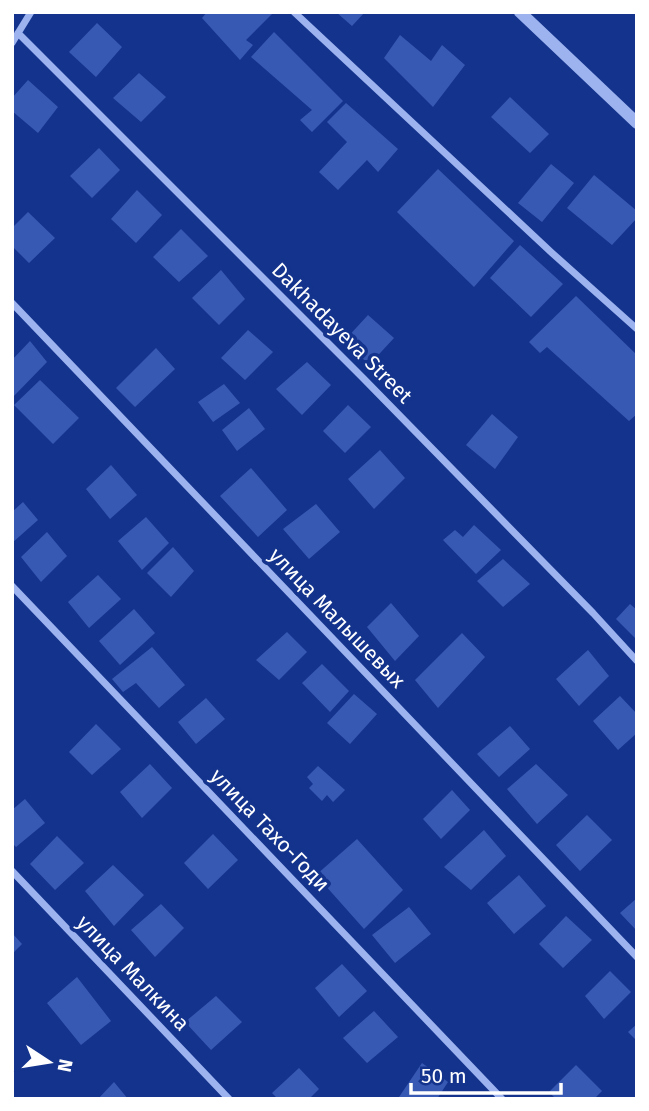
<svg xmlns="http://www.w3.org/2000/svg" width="649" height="1111" viewBox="0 0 649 1111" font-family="'Fira Sans',sans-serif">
	<rect width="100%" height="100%" fill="#14338c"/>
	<path fill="#3859b3" d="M 207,12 L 223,12 L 225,14 L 227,12 L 274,12 L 246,40 L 253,45 L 240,60 L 202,18 Z
		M 336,12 L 365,12 L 352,26 Z
		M 97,23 L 122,47 L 96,77 L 69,52 Z
		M 274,32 L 343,101 L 312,132 L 300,120 L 312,110 L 251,57 Z
		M 400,35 L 431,61 L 442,45 L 465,65 L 433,107 L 384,58 Z
		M 139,73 L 166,97 L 141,122 L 113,98 Z
		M 28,80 L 58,107 L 38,133 L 12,111 L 12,98 Z
		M 510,97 L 549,134 L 530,153 L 491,117 Z
		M 346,103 L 398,149 L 378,172 L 367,160 L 338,190 L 319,172 L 347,142 L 327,122 Z
		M 99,148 L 120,170 L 92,198 L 70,176 Z
		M 551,164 L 574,183 L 542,222 L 518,203 Z
		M 438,169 L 514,241 L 474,287 L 397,212 Z
		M 594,175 L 637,211 L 637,218 L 612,245 L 567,208 Z
		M 137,190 L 162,215 L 136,243 L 111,219 Z
		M 28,212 L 55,238 L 29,263 L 12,246 L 12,228 Z
		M 181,229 L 208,256 L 179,282 L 153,257 Z
		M 520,245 L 563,284 L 531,317 L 490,278 Z
		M 221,270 L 245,299 L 219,325 L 192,298 Z
		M 576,296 L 637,355 L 637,414 L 629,421 L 547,347 L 540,353 L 529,342 Z
		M 368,315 L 394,338 L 369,365 L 345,340 Z
		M 248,330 L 273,352 L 245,380 L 221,358 Z
		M 30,341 L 47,362 L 12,398 L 12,360 Z
		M 156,348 L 175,369 L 135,407 L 116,388 Z
		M 307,362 L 331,385 L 302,415 L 276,389 Z
		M 40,380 L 79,418 L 53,444 L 14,405 Z
		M 224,384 L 240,403 L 213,422 L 198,402 Z
		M 348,405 L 371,427 L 345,453 L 323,431 Z
		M 249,408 L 265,429 L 237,451 L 222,430 Z
		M 492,414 L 518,437 L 495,469 L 466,445 Z
		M 380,450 L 405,478 L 374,509 L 348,479 Z
		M 111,465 L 137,495 L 110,519 L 86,489 Z
		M 251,468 L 287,510 L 258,537 L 220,496 Z
		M 23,502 L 38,520 L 12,543 L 12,512 Z
		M 316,504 L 340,532 L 309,559 L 283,529 Z
		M 146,517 L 169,543 L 142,570 L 118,541 Z
		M 474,525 L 501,550 L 476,574 L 443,540 L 455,530 L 463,537 Z
		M 47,532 L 67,556 L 41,582 L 21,557 Z
		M 173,547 L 194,571 L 171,597 L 147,573 Z
		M 503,559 L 530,584 L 503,607 L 477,581 Z
		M 98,575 L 121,599 L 89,628 L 68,602 Z
		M 391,603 L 419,636 L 395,661 L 367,627 Z
		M 630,604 L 637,610 L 637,640 L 616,619 Z
		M 134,609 L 155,633 L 120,665 L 99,641 Z
		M 287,632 L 307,652 L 279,680 L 256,660 Z
		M 462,633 L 485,657 L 438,708 L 415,680 Z
		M 152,647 L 185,685 L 159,708 L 136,683 L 123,692 L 112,679 Z
		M 588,650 L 609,676 L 579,706 L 556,679 Z
		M 322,664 L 349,691 L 330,712 L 302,683 Z
		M 354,694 L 377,714 L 350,744 L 327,723 Z
		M 620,696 L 637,714 L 637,733 L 618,750 L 593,721 Z
		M 206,698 L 225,719 L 196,744 L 178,722 Z
		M 96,724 L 121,749 L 92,775 L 69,752 Z
		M 510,726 L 530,749 L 499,777 L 477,754 Z
		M 150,764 L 172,788 L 142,818 L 120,792 Z
		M 536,764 L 568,795 L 537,824 L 507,789 Z
		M 318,766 L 345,790 L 333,802 L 327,795 L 322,801 L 309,788 L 313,784 L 307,777 Z
		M 452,790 L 470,810 L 441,839 L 423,819 Z
		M 25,799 L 45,823 L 16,847 L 12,843 L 12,810 Z
		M 587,815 L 612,840 L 580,871 L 556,845 Z
		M 484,830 L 506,856 L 471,890 L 444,867 Z
		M 213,834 L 238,860 L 208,889 L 184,863 Z
		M 57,836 L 84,863 L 55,890 L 30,864 Z
		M 357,839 L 403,890 L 364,929 L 316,875 Z
		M 113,865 L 144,895 L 114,926 L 85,891 Z
		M 519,875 L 546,906 L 514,934 L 487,903 Z
		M 637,898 L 637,931 L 620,913 Z
		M 161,904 L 184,928 L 155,957 L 131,930 Z
		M 409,907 L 431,934 L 395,963 L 372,935 Z
		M 566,916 L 592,940 L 563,968 L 539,944 Z
		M 12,933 L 22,944 L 12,954 Z
		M 342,964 L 367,991 L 339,1017 L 315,988 Z
		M 610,971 L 631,992 L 604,1019 L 585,996 Z
		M 77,977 L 111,1021 L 81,1045 L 47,1003 Z
		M 216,996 L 242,1022 L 211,1050 L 185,1022 Z
		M 374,1011 L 398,1037 L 367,1063 L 343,1038 Z
		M 637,1024 L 637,1041 L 628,1032 Z
		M 422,1063 L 448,1082 L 437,1099 L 401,1099 L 399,1097 Z
		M 576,1065 L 602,1091 L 594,1099 L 556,1099 L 549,1092 Z
		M 299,1068 L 319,1089 L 309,1099 L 278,1099 L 272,1093 Z
		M 114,1082 L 128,1099 L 98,1099 Z"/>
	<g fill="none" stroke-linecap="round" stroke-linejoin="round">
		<path stroke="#9cb3f0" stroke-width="7" d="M 294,12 L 552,253 L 637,329
			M 18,33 L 363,378 L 593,613 L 637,661
			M 12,43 L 31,12
			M 12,303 L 637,957
			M 12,586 L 502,1099
			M 12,871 L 229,1099"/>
		<path stroke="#9cb3f0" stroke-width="12" d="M 520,12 L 637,123"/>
	</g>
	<g text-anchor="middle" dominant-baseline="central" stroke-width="7" stroke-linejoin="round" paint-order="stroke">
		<g font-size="21" fill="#fff" stroke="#14338c">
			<text transform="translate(342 333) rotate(45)">Dakhadayeva Street</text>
			<text transform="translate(337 618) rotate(46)">улица Малышевых</text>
			<text transform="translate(270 830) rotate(46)">улица Тахо-Годи</text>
			<text transform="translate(133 973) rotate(46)">улица Малкина</text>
		</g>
	</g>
	<rect width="649" height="1111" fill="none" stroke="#ffffff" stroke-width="28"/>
	<g transform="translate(49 1062) rotate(102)" stroke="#14338c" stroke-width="5" paint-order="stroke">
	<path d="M0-5L12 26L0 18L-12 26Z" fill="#ffffff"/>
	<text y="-10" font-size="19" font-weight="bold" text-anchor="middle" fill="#ffffff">N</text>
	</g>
	<path d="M411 1083v10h150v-10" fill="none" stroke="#ffffff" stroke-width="3.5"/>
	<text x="421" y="1083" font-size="21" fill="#ffffff" stroke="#14338c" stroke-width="5" paint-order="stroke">50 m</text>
</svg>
